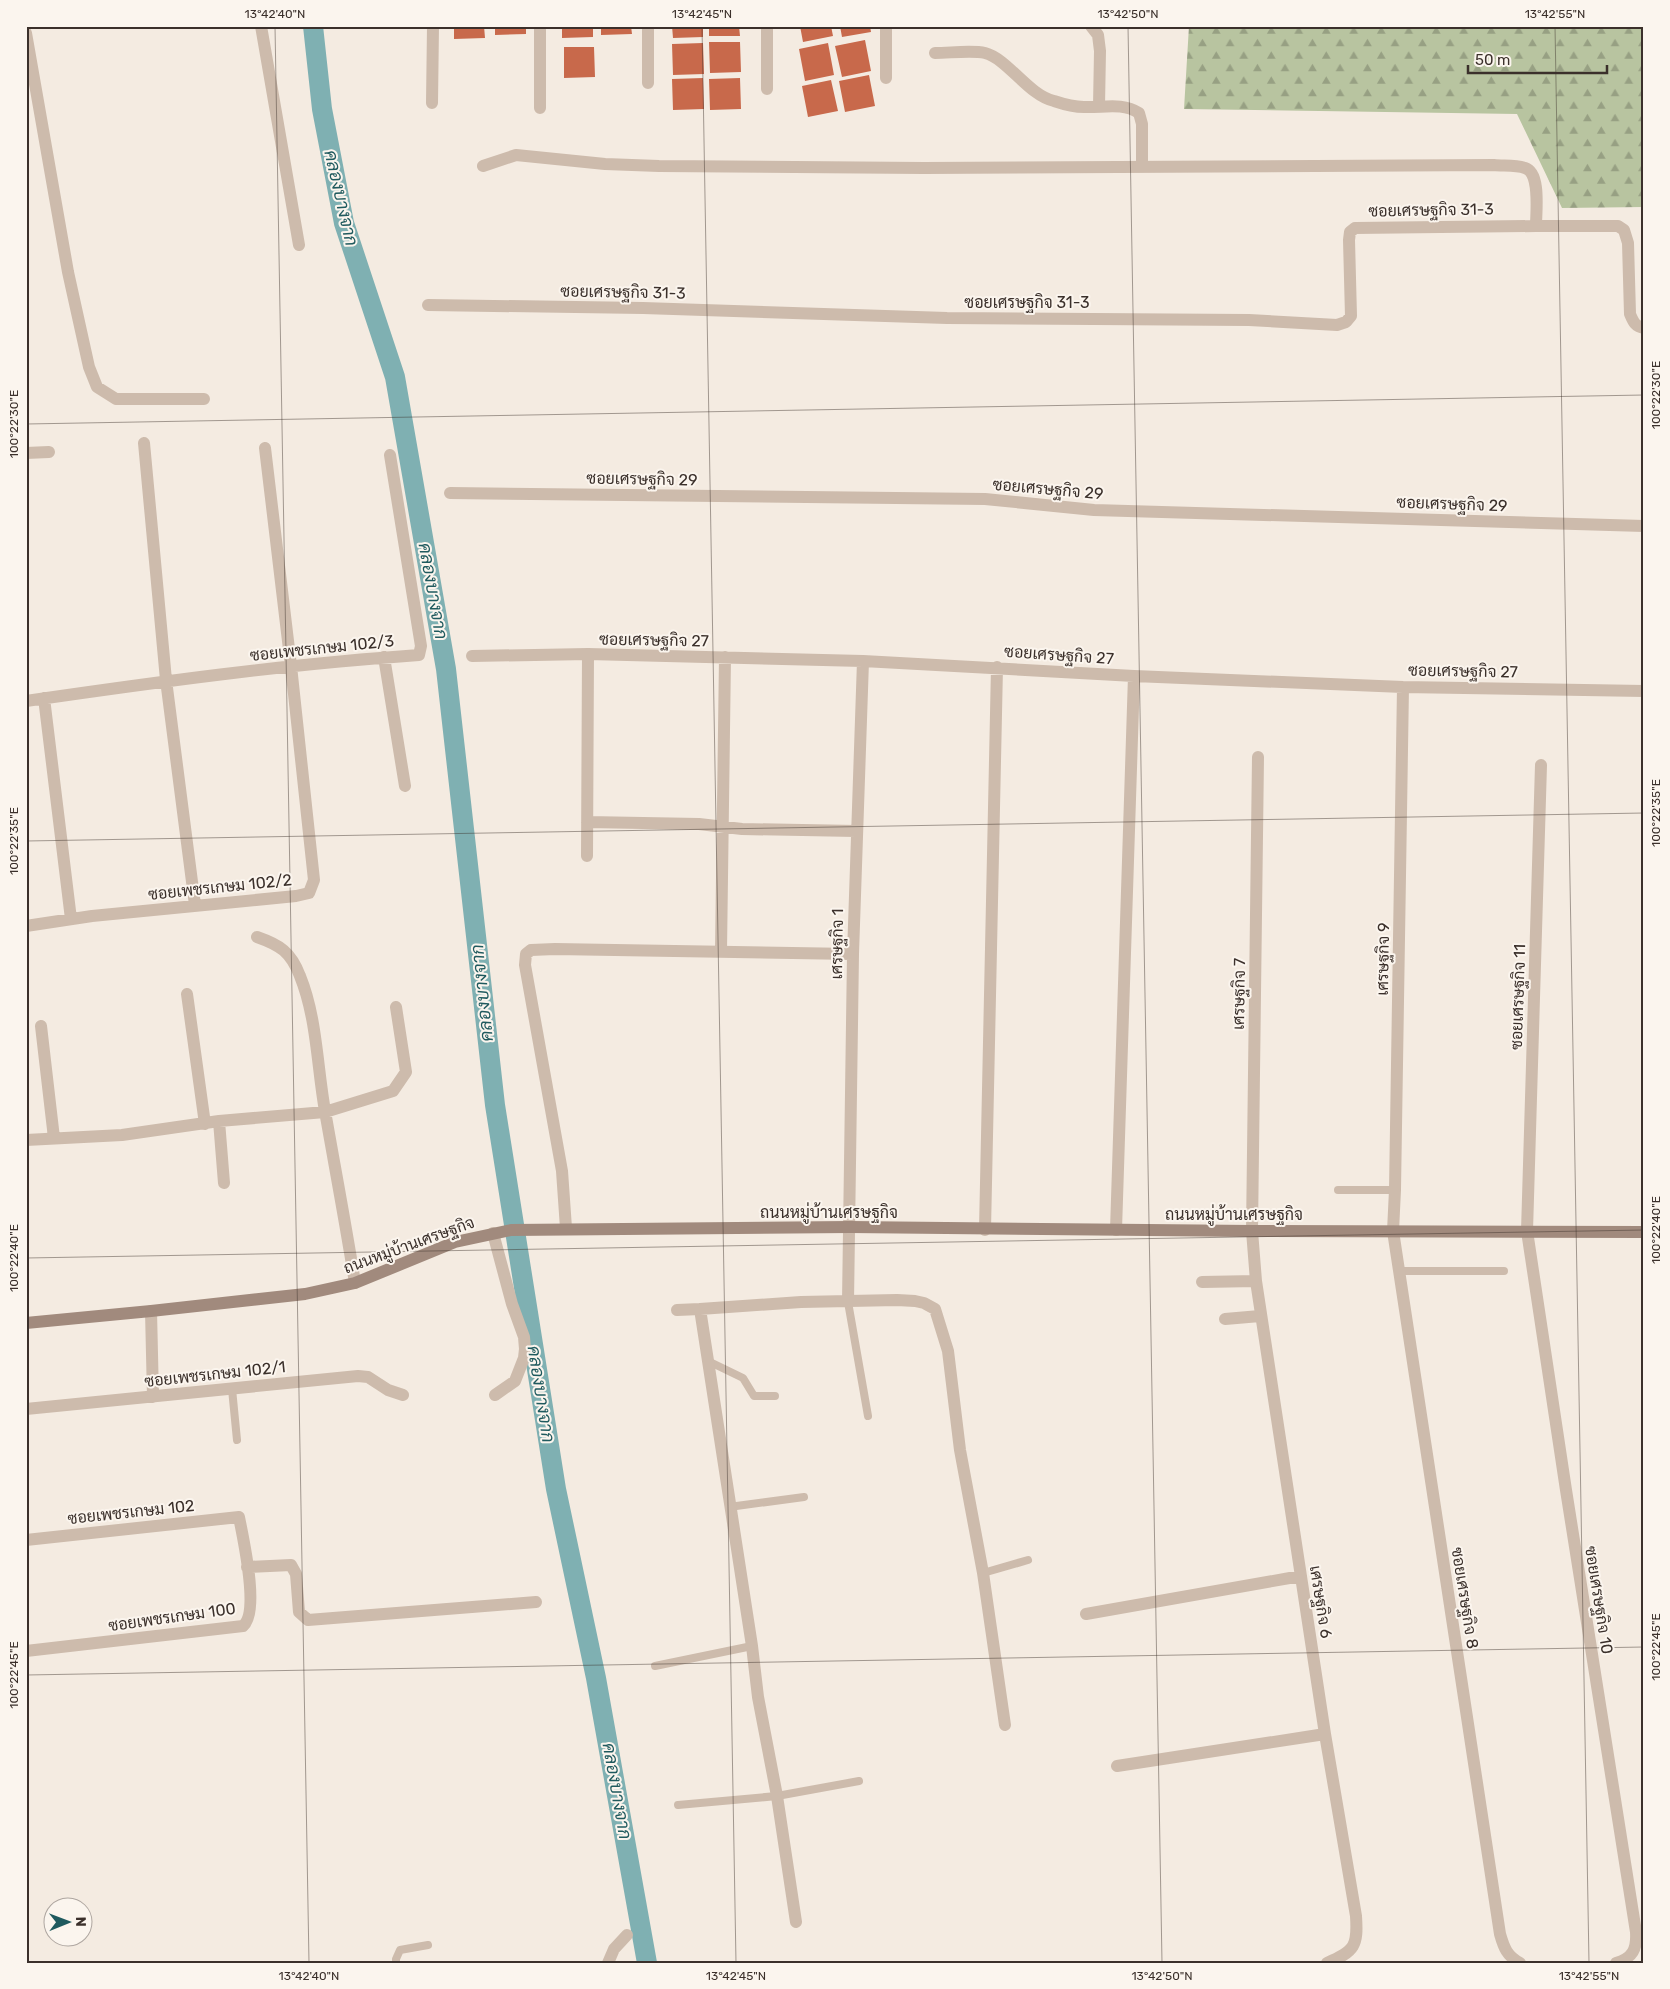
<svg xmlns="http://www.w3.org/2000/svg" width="1670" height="1989" viewBox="0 0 1670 1989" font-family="Rubik,Sarabun,sans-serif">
	<defs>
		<pattern id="forest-firs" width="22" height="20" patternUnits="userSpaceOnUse" patternTransform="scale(1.25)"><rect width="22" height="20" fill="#b8c4a0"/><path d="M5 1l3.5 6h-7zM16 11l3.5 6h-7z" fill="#97a083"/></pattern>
	</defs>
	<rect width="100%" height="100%" fill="#f4ebe1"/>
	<path fill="url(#forest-firs)" d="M 1189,26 L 1644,26 L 1644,207 L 1562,208 L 1517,114 L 1184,109 Z"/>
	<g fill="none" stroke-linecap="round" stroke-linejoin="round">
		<path stroke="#7fb0b2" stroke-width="20" d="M 313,26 L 322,109 L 344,223 L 395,377 L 446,669 L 495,1105 L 556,1489 L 596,1678 L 647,1963"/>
	</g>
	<path fill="#c8694b" d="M 454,26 L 484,26 L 485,38 L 454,39 Z
		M 495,26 L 526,26 L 526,34 L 495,35 Z
		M 562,26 L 593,26 L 593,37 L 562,38 Z
		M 601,26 L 631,26 L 632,34 L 601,35 Z
		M 672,26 L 703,26 L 703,37 L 673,38 Z
		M 709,26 L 739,26 L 740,36 L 709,36 Z
		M 800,26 L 831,26 L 833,36 L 803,42 Z
		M 840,26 L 870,26 L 871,32 L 842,37 Z
		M 865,40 L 871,71 L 842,77 L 835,46 Z
		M 709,42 L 740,42 L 741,72 L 710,73 Z
		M 703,43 L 704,74 L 673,75 L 672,44 Z
		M 828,43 L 834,75 L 805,81 L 799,49 Z
		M 564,47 L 594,47 L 595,77 L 564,78 Z
		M 869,75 L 875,106 L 845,112 L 839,81 Z
		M 703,78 L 704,109 L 673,110 L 672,79 Z
		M 740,78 L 741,109 L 710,110 L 709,79 Z
		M 831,80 L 838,111 L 808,117 L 802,86 Z"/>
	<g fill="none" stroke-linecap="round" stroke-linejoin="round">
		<path stroke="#cdbbac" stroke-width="8" d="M 1338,1190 L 1395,1190
			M 1398,1271 L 1504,1271
			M 848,1302 L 868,1416
			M 710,1362 L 743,1378 L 754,1396 L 775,1396
			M 232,1389 L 237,1440
			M 729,1507 L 804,1497
			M 983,1573 L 1028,1560
			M 655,1666 L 752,1646
			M 678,1805 L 777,1796 L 859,1781
			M 396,1963 L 396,1959 L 400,1950 L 428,1945"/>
		<path stroke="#cdbbac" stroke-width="12" d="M 261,26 L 299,245
			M 648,26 L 648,83
			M 886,26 L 886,78
			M 1091,26 L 1098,35 L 1100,51 L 1099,106
			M 26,33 L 68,272 L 89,367 L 97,387 L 116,399 L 204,399
			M 935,53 C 950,53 972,50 985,53 C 1008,59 1028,95 1054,101 C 1063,104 1074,107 1084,107 C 1103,108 1122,102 1139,113 L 1142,124 L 1142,167
			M 767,89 L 767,26
			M 432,103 L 433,26
			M 540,108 L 540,26
			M 483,166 L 516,155 L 605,164 L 659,166 L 924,168 L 1494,165 C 1503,166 1516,165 1525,168 C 1541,173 1536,211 1536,226 L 1618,226 L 1624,230 L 1628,243 L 1630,314 C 1633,321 1635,327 1644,328
			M 428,305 L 643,308 L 947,318 L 1249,320 L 1337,325 L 1346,322 L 1351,316 L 1349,240 L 1350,232 L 1355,228 L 1536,226
			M 144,443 L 166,680 L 195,905
			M 26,453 L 49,452
			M 450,493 L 985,499 L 1094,510 L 1644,526
			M 472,656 L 588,654 L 863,661 L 1134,676 L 1403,687 L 1644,691
			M 384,657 L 405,786
			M 1403,687 L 1395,1190 L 1393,1231 L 1500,1934 C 1504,1948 1507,1956 1520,1963
			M 44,698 L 71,919
			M 26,701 C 157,682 288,664 419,655 L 421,646 L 390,455
			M 1258,757 L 1252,1231 L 1256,1281 L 1325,1734 L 1356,1916 C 1358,1946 1355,1951 1327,1963
			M 1541,765 L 1527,1231 L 1566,1490 L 1636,1932 C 1637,1949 1633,1958 1616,1963
			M 587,822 L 699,824 L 742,829 L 856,831
			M 587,856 L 588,654
			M 26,926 L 92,916 L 296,896 L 309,893 L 314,880 L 291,666 L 265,448
			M 257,937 C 280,945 291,952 300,976 C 317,1018 317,1066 325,1111 C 335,1168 346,1226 355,1283
			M 721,951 L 725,657
			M 187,994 L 205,1124
			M 41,1026 L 54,1138
			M 219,1121 L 224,1183
			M 26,1140 L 122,1135 L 219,1121 L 325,1112 L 393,1091 L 406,1072 L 396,1007
			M 566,1228 L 562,1171 L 525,965 L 526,954 L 531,950 L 555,949 L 853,954
			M 985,1230 L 997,667
			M 1116,1230 L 1134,676
			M 493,1233 L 512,1304 L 524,1337 L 525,1349 L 524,1358 L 515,1381 L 495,1395
			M 1202,1282 L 1256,1281
			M 848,1302 L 853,954 L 863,661
			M 700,1309 L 801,1302 L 897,1300 L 915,1301 L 924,1303 L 935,1309 L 948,1351 L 960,1450 L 983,1573 L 1005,1725
			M 677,1310 L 700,1309 L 752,1646 L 758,1697 L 777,1796 L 796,1922
			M 151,1311 L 153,1397
			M 1225,1319 L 1260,1316
			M 26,1409 L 358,1376 L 368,1377 L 388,1390 L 403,1395
			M 26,1540 L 239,1517 C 243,1538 260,1612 243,1626 L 26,1651
			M 247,1567 L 291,1565 L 296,1574 L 299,1612 L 308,1620 L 536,1602
			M 1086,1614 L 1301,1576
			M 1117,1766 L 1325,1734
			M 608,1963 L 614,1949 L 627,1935"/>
		<path stroke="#a18a7d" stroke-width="12" d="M 26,1323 L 151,1311 L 305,1294 L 355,1283 L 455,1242 L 511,1230 L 850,1227 L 1252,1231 L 1644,1232"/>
	</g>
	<path fill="none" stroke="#3b302b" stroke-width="1" stroke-opacity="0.45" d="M 275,26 L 309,1963M 702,26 L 736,1963M 1128,26 L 1162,1963M 1555,26 L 1589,1963M 26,424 L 1644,395M 26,841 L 1644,813M 26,1258 L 1644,1230M 26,1675 L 1644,1647"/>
	<g text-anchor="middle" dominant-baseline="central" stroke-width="4" stroke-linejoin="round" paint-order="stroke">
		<g font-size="16" fill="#3b302b" stroke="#fbf5ee">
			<text transform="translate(1431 210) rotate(-1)">ซอยเศรษฐกิจ 31-3</text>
			<text transform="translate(623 292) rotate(1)">ซอยเศรษฐกิจ 31-3</text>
			<text x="1027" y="302">ซอยเศรษฐกิจ 31-3</text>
			<text transform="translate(642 479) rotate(1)">ซอยเศรษฐกิจ 29</text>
			<text transform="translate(1048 489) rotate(5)">ซอยเศรษฐกิจ 29</text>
			<text transform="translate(1452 504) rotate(2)">ซอยเศรษฐกิจ 29</text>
			<text transform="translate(654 640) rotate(1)">ซอยเศรษฐกิจ 27</text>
			<text transform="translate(322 648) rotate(-6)">ซอยเพชรเกษม 102/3</text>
			<text transform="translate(1059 655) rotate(4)">ซอยเศรษฐกิจ 27</text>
			<text transform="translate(1463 671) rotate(1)">ซอยเศรษฐกิจ 27</text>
			<text transform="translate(220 887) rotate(-6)">ซอยเพชรเกษม 102/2</text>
			<text transform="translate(837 944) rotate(-89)">เศรษฐกิจ 1</text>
			<text transform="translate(1383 959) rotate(-89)">เศรษฐกิจ 9</text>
			<text transform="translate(1239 994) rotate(-89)">เศรษฐกิจ 7</text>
			<text transform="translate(1518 997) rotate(-88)">ซอยเศรษฐกิจ 11</text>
			<text x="829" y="1212">ถนนหมู่บ้านเศรษฐกิจ</text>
			<text x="1234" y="1214">ถนนหมู่บ้านเศรษฐกิจ</text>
			<text transform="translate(409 1245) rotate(-20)">ถนนหมู่บ้านเศรษฐกิจ</text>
			<text transform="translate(215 1374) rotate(-6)">ซอยเพชรเกษม 102/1</text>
			<text transform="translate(131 1512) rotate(-6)">ซอยเพชรเกษม 102</text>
			<text transform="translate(1465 1598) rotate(81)">ซอยเศรษฐกิจ 8</text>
			<text transform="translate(1599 1600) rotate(81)">ซอยเศรษฐกิจ 10</text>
			<text transform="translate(1321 1602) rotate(81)">เศรษฐกิจ 6</text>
			<text transform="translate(172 1617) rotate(-8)">ซอยเพชรเกษม 100</text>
		</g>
		<g font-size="18" font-style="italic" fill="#1f5a5e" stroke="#fbf5ee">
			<text transform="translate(341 198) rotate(77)">คลองบางจาก</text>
			<text transform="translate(433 591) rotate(80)">คลองบางจาก</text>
			<text transform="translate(482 993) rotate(-96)">คลองบางจาก</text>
			<text transform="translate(541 1394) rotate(81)">คลองบางจาก</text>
			<text transform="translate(617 1791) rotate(80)">คลองบางจาก</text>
		</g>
	</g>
	<rect width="1670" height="1989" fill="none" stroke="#fbf5ee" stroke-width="55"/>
	<g transform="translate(68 1922) rotate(89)"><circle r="24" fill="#fbf5ee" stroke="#aea6a0"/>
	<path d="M0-4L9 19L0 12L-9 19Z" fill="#1f5a5e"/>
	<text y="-8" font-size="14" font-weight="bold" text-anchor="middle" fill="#3b302b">N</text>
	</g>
	<path d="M1468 65v8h139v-8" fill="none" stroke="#3b302b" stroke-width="2.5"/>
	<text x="1475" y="65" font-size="15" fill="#3b302b" stroke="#fbf5ee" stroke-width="4" paint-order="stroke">50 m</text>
	<rect x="28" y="28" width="1614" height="1934" fill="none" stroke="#3b302b" stroke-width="2"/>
	<g font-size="12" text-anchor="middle" fill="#3b302b">
		<text x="275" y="18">13°42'40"N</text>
		<text x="702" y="18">13°42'45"N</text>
		<text x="1128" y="18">13°42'50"N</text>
		<text x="1555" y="18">13°42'55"N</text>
		<text transform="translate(1656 395) rotate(-90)" y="4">100°22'30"E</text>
		<text transform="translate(14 424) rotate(-90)" y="4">100°22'30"E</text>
		<text transform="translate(1656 813) rotate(-90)" y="4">100°22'35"E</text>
		<text transform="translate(14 841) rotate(-90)" y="4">100°22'35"E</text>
		<text transform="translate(1656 1230) rotate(-90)" y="4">100°22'40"E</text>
		<text transform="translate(14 1258) rotate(-90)" y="4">100°22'40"E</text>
		<text transform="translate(1656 1647) rotate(-90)" y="4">100°22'45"E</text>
		<text transform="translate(14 1675) rotate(-90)" y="4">100°22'45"E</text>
		<text x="309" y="1980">13°42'40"N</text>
		<text x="736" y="1980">13°42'45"N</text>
		<text x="1162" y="1980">13°42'50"N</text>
		<text x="1589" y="1980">13°42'55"N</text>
	</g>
</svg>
